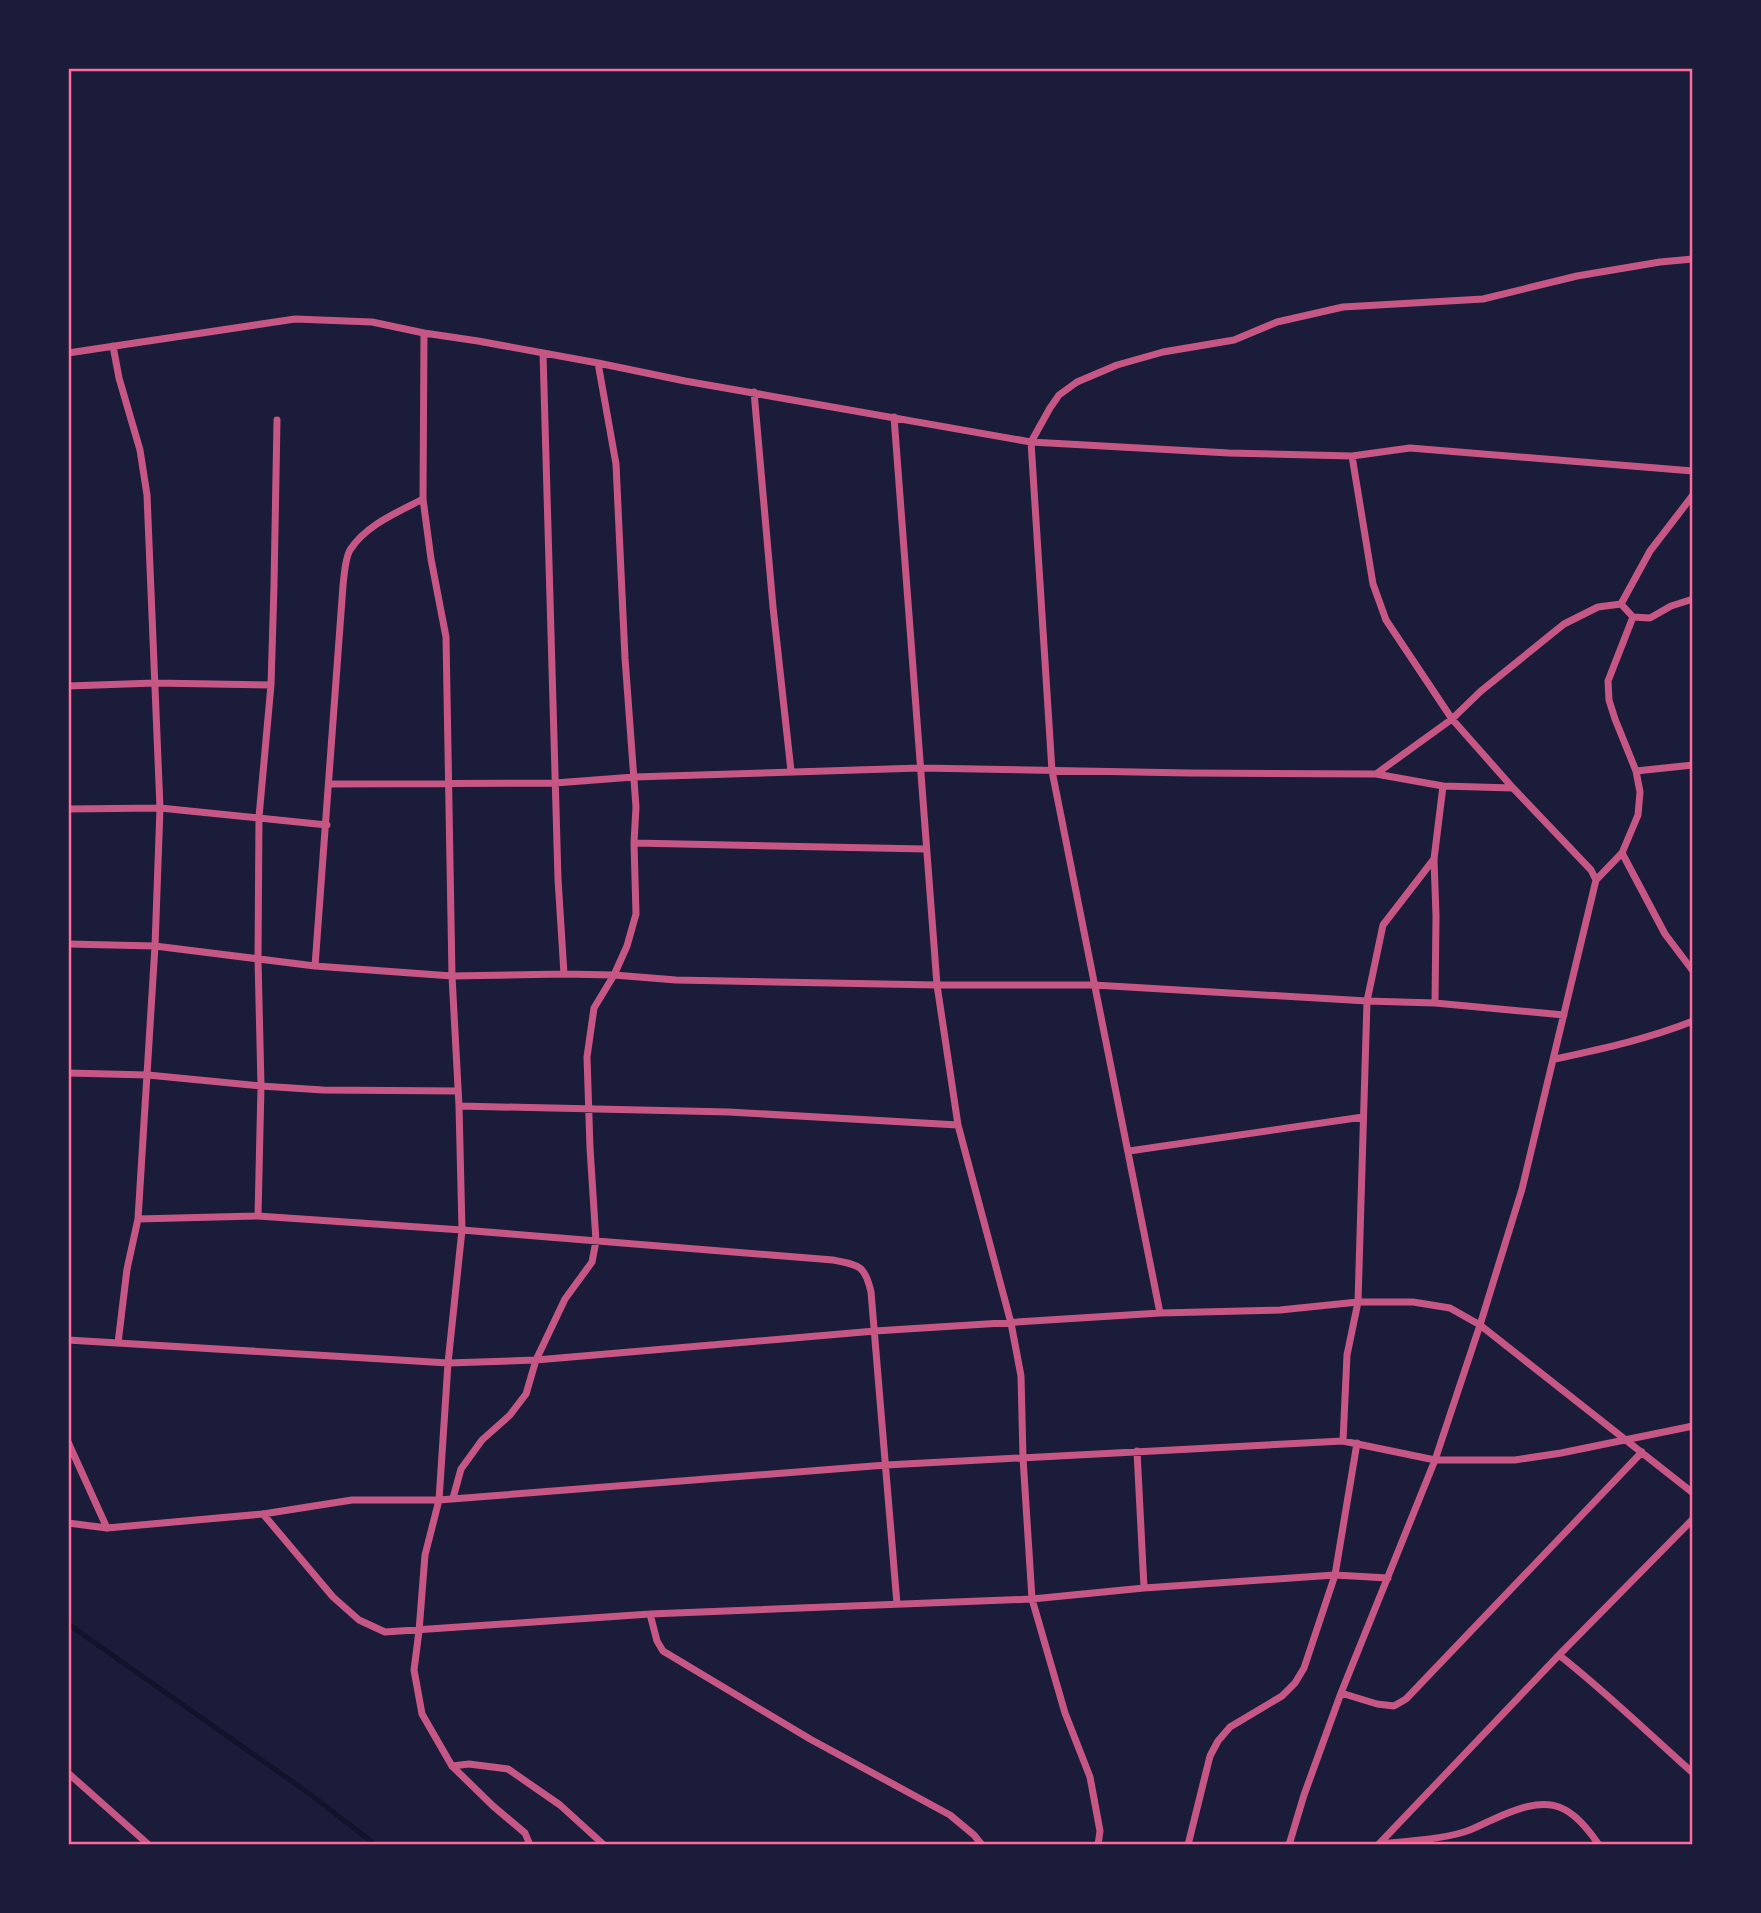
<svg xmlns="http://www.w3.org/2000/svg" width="1761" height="1913" viewBox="0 0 1761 1913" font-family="'IBM Plex Sans',sans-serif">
	<rect width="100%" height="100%" fill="#1b1b3a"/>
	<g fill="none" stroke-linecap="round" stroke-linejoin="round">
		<path stroke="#12122b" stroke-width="5" d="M 68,1624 L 307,1792 L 376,1845"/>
		<path stroke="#c65784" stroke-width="7" d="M 424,333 L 423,499 L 431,559 L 446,637 L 452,976 L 459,1106 L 462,1230 L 448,1363 L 439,1500 L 425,1555 L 419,1631 L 414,1670 L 422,1714 L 452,1766 L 493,1806 L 525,1833 L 530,1845
			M 113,346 L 119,378 L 140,450 L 147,495 L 160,808 L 155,946 L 138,1219 L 127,1269 L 118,1343
			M 68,353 L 295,319 L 372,322 L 424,333 L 478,341 L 598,363 L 685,381 L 1031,442 L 1229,453 L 1352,456 L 1410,448 L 1693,471
			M 543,353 L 558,879 L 564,974
			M 754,392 L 773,607 L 791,771
			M 894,417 L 937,985 L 958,1125 L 1011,1323 L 1021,1376 L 1023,1458 L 1032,1599 L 1065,1713 L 1090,1777 L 1100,1831 L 1098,1845
			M 1621,604 L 1650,551 L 1693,495
			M 68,686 L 155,683 L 271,685
			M 1636,771 L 1693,765
			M 1376,774 L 1443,786
			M 330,784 L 555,783 L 634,777 L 920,768 L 1189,773 L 1376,774 L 1452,719 L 1481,691 L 1564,624 L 1598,607 L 1621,604 L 1633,617 L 1650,618 L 1671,606 L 1693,599
			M 68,809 L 160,808 L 327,825
			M 634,843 L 926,849
			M 1622,853 L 1665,934 L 1693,971
			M 1596,880 L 1622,853 L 1638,815 L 1640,792 L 1636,771 L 1615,719 L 1609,700 L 1608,681 L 1633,617
			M 68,944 L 155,946 L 315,966 L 452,976 L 564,974 L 614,975 L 676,980 L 937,985 L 1094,985 L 1367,1001 L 1435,1003 L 1564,1015
			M 315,966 L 342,599 C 343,587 344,560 350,550 C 366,525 398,512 423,499
			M 1435,1003 L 1436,916 L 1434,859 L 1443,786 L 1513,788
			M 1555,1059 C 1601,1049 1648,1039 1693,1021
			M 68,1073 L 148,1075 L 261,1086 L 323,1090 L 458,1091
			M 459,1106 L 729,1112 L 958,1125
			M 1129,1151 L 1363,1117
			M 258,1216 L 261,1086 L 258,959 L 259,817 L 271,685 L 274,586 L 277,420
			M 138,1219 L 258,1216 L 462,1230 L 833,1260 C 859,1265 865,1265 871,1292 L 897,1604
			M 1160,1313 L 1052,771 L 1031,442 L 1050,408 L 1059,395 L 1077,382 L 1117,365 L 1163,352 L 1234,340 L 1277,322 L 1343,307 L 1483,299 L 1577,276 L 1660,262 L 1693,259
			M 68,1340 L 448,1363 L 536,1360 L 875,1331 L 1160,1313 L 1280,1310 L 1358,1302 L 1413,1302 L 1450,1308 L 1480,1325 L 1693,1493
			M 1343,1441 L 1347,1355 L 1358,1302 L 1367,1001 L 1383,925 L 1434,859
			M 68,1442 L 107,1528
			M 1137,1451 L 1144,1588
			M 453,1498 L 461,1469 L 482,1440 L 510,1415 L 526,1394 L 536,1360 L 565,1299 L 592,1262 L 596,1241 L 590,1148 L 587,1057 L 594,1008 L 614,975 L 627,946 L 636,914 L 634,843 L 636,807 L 625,658 L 616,464 L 598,363
			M 263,1514 L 333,1597 L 359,1620 L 385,1632 L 650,1614 L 1032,1599 L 1144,1588 L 1335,1575 L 1388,1578
			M 68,1523 L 107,1528 L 263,1514 L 352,1500 L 439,1500 L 886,1465 L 1343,1441 L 1435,1460 L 1515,1460 L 1561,1453 L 1693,1426
			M 650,1614 L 657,1641 L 663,1651 L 810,1739 L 950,1815 L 974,1835 L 982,1845
			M 1559,1655 C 1606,1692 1648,1733 1693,1773
			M 1341,1693 L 1377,1704 L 1394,1706 L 1406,1699 L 1642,1452
			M 452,1766 L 469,1764 L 508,1769 L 560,1805 L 604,1845
			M 68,1773 L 149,1845
			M 1379,1844 C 1407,1841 1437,1840 1464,1832 C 1475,1829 1484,1823 1494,1819 C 1545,1796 1566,1797 1599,1845
			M 1188,1845 L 1210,1756 L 1218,1741 L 1230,1727 L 1282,1696 L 1295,1683 L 1304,1668 L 1335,1575 L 1357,1443
			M 1289,1845 L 1304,1795 L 1341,1693 L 1435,1460 L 1480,1325 L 1522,1189 L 1596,880 L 1591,870 L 1513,788 L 1452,719 L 1386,620 L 1373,584 L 1352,456
			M 1378,1845 L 1559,1655 L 1693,1519"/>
	</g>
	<rect width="1761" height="1913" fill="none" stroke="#1b1b3a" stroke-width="140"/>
	<rect x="70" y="70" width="1621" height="1773" fill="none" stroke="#ff6b9d" stroke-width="2.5"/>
</svg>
